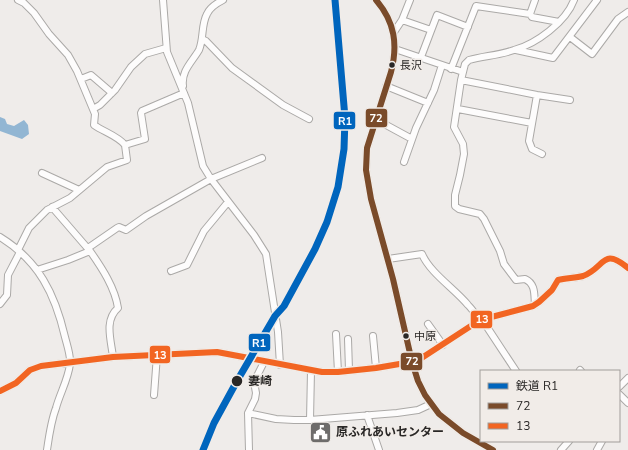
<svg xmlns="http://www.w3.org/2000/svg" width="628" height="450" viewBox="0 0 628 450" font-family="'Nunito Sans','Noto Sans JP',sans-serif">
	<rect width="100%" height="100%" fill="#efecea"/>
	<path fill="#92b6d3" d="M 0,117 L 5,119 L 7,124 L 14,126 L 24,120 L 28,125 L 29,134 L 22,139 L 0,131 Z"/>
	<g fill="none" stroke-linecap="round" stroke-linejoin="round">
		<defs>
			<path id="minor" d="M 18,0 L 24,3 L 34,13 L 49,34 L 68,55 L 77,71 L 95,114 L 94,125 C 104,132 118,136 125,145
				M 163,0 L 167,52 L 188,103 L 203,166 L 211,179 L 254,235 L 266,254 L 278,332 L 280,365
				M 376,0 C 395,22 398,45 391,72 L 367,148 L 366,170 L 371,199 L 393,279 L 412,362 L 418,381 L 425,395 L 439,414 L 463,433 L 493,450
				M 530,14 L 532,17 L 559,22
				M 402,20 L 431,30
				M 394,32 L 402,20 L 410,0
				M 570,37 L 592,54 L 618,19 L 628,12
				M 202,39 L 206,41 L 232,68 L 283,105 L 309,119
				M 395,49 L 463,72 L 461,80 L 537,95 L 570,100
				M 516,50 L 553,58 L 597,0
				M 421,57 L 437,15 L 468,27
				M 451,69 L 476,6 L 530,14 L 535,0
				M 463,72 L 465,64 L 469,60 C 484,56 500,55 514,50 C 536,44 566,22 574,0
				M 81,79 L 91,75 L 112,93
				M 461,80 L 454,127 L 463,144 L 464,154 L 460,175 L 455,195 L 455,206 L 459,209 L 480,214 L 484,219 L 500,251 L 504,264 L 516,280 L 525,279 C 536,284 534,295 535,305
				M 183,86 C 181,71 192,62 199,50 C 204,38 201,25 207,14 C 210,7 217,3 223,0
				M 386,86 L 428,103
				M 537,95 L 529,141 L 532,149 L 542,154
				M 93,109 L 100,105 L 115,90 L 131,67 L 145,54 L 166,48
				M 458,109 L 532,123
				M 377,120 L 412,139
				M 404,162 L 416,128 L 434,90 L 442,65
				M 42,173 L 79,190
				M 0,237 C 39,261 55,294 65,337 C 67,345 71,356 70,364 C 68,380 60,393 56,408 C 51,421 49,436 47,450
				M 88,248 L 117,228 L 119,227 L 126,230 L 146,216 L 211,179 L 262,158
				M 18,250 L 29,228 L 47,210 L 70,198 L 107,167 L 127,160 L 125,145 L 145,139 L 141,113 L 142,111 L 184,93
				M 90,251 C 102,268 115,288 118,308 C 104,320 111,340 113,357
				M 388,259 L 422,254 C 430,273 455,289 468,305 C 474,311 478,319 485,324 L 516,371
				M 37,270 L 68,260 L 90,251 L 52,207
				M 171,271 L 187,265 L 204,231 L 228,202
				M 0,304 L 7,295 L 8,275 L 20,252
				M 428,324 L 443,345
				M 336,334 L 338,372
				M 373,336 L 376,368
				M 348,339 L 349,370
				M 580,370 L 581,371
				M 311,371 L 310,420 L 397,413 L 418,410 L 431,404
				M 619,387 L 628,378
				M 0,391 L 16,383 L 30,370 L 41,366 L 113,357 L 217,352 L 322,372 L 338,372 L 376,368 L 417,361 L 480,320 L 533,306 L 539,302 L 552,290 L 558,280 C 566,278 575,278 583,276 C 605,268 602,246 628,268
				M 619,394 L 628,403
				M 154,395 L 157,355
				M 248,413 L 276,419 L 294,420 L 310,420
				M 367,415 L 379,450
				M 249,450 L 248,413 L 255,399 L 256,393 L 254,382 L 264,362
				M 561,450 L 569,441
				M 597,450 L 602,441"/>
		</defs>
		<use href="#minor" stroke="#aba9a7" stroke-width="8"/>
		<use href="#minor" stroke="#fdfcfc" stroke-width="6"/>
		<defs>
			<path id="bus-1" d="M 376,0 C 395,22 398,45 391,72 L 367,148 L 366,170 L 371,199 L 393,279 L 412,362 L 418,381 L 425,395 L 439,414 L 463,433 L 493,450"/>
			<path id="bus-2" d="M 0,391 L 16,383 L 30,370 L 41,366 L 113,357 L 217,352 L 322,372 L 338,372 L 376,368 L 417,361 L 480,320 L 533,306 L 539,302 L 552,290 L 558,280 C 566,278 575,278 583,276 C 605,268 602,246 628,268"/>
		</defs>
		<use href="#bus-1" stroke="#f1ece8" stroke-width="9"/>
		<use href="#bus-2" stroke="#f1ece8" stroke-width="9"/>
		<use href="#bus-1" stroke="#7a4b2a" stroke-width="6"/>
		<use href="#bus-2" stroke="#f26522" stroke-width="6"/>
		<defs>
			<path id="rail-1" d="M 203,450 L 214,423 L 237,381 L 275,316 L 284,306 L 315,249 L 327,222 L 338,187 L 344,149 L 345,118 L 335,0"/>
		</defs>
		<use href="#rail-1" stroke="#f1ece8" stroke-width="10"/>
		<use href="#rail-1" stroke="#0065bd" stroke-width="7"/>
	</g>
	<defs>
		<symbol id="civic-square" viewBox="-11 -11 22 22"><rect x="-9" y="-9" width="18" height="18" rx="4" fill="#6e6c6b" stroke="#f1ece8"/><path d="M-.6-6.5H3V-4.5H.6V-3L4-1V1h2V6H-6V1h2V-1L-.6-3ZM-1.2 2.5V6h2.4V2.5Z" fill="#fff"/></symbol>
	</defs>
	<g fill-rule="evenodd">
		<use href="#civic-square" x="308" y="420" width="25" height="25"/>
	</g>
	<g fill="#292726" stroke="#f1ece8" stroke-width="1.5">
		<circle cx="392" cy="65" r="3.5"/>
		<circle cx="406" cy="336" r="3.5"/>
		<circle cx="237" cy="381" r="6"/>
	</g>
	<g text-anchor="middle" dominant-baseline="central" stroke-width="3" stroke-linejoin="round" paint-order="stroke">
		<g font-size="11" fill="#292726" stroke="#f1ece8" text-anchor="start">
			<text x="400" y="65">長沢</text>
			<text x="414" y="336">中原</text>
		</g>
		<g font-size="12" font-weight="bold" fill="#292726" stroke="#f1ece8" text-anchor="start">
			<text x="248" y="381">妻崎</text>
		</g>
		<g font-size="12" font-weight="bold" fill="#292726" stroke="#f1ece8" text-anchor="start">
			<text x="336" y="432">原ふれあいセンター</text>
		</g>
	</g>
	<g stroke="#f1ece8" stroke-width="1.5">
		<rect x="365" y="108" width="23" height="20" rx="4" fill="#7a4b2a"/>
		<rect x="333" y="111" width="23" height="19" rx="4" fill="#0065bd"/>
		<rect x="470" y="310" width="23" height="19" rx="4" fill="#f26522"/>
		<rect x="248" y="333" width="23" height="19" rx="4" fill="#0065bd"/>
		<rect x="149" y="345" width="22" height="19" rx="4" fill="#f26522"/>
		<rect x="400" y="352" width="23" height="19" rx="4" fill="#7a4b2a"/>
	</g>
	<g font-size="11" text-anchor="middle" font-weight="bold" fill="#fff">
		<text x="376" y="122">72</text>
		<text x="345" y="125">R1</text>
		<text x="482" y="323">13</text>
		<text x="259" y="347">R1</text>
		<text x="160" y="359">13</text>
		<text x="412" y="365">72</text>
	</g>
	<rect x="480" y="370" width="140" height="72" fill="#f1ece8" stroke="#a19d9a"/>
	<rect x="488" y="383" width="20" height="6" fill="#0065bd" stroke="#a19d9a"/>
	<text x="516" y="390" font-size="12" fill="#292726">鉄道 R1</text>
	<rect x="488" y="403" width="20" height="6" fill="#7a4b2a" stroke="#a19d9a"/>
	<text x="516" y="410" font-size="12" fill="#292726">72</text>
	<rect x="488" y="423" width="20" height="6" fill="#f26522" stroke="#a19d9a"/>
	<text x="516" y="430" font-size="12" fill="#292726">13</text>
</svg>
